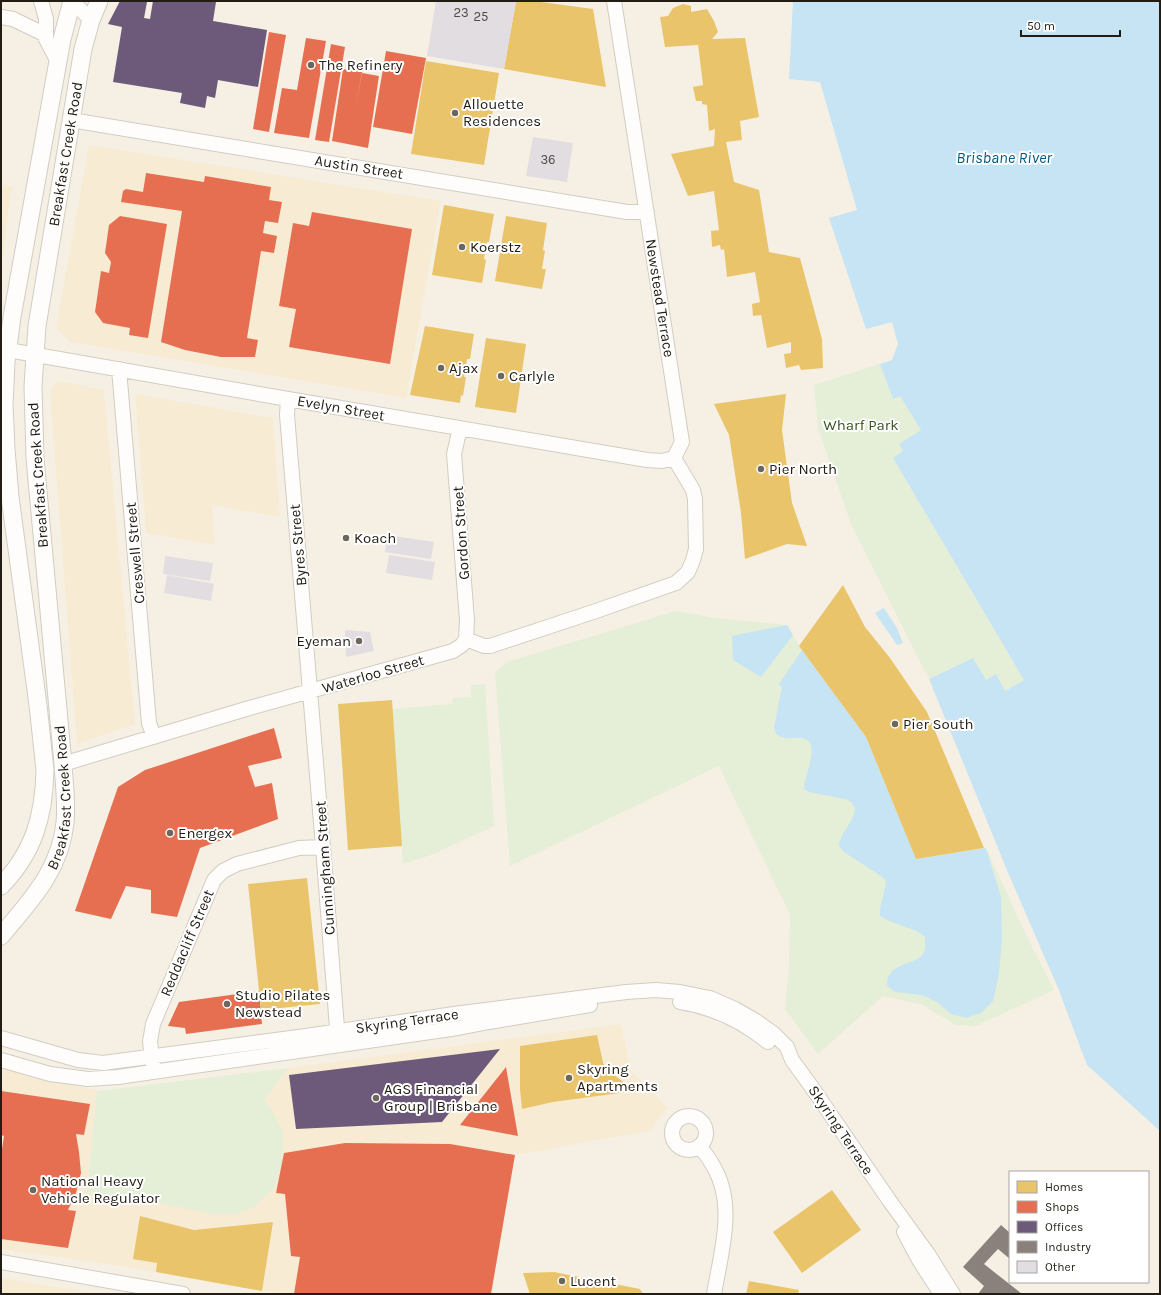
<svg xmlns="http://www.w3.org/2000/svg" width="1161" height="1295" viewBox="0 0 1161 1295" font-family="Karla,sans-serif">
	<rect width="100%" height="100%" fill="#f6f0e4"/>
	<path fill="#f8ebd4" d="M 89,145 L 441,201 L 406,398 L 70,342 L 56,327 Z
		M 1,184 L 12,186 L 1,269 Z
		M 62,381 L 104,390 L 135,724 L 77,744 L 50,394 L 51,388 L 56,383 Z
		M 135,394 L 273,418 L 280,517 L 212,505 L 215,545 L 146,533 Z
		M 621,1024 L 631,1070 L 668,1108 L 649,1131 L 515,1155 L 491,1294 L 289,1294 L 262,1291 L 127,1267 L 1,1249 L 1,1066 L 97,1091 L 87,1192 L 145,1200 L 273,1112 L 264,1100 L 289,1068 Z
		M 1,1278 L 100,1294 L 1,1294 Z"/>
	<path fill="#e5eed6" d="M 880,364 L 893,399 L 900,396 L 921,430 L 899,444 L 903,451 L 893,458 L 1024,680 L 1005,691 L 986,680 L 973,658 L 929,679 L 852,527 L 818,428 L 814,385 Z
		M 676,611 L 714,618 L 787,625 L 803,652 L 866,737 L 916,859 L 986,848 L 1029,941 L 1054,990 L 976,1026 L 956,1025 L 923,1005 L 883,996 L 818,1054 L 785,1009 L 789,968 L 790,915 L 719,766 L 510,866 L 495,672 L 507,662 Z
		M 485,684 L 494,826 L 431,855 L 403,864 L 392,709 L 452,704 L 453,698 L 471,697 L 471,685 Z
		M 289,1068 L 264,1100 L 273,1112 L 283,1133 L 282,1167 L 274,1188 L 254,1207 L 235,1214 L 213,1214 L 145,1200 L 87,1192 L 97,1091 Z"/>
	<path fill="#c6e4f3" d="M 793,1 L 1160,1 L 1160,1131 L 1087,1065 L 1058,988 L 1009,875 L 929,679 L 973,658 L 986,680 L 996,674 L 1005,691 L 1024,680 L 893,458 L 903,451 L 899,444 L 921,430 L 900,396 L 893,399 L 880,364 L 892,360 L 898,344 L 892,322 L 866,329 L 829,218 L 857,210 L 820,82 L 789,79 Z
		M 884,608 L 897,628 L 903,643 L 897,645 L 875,613 Z
		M 787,625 L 793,635 L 761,677 L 733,660 L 732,636 Z
		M 802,650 L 866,737 L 916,859 L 986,848 L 1001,897 L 1002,938 L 999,974 L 993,1001 L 981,1013 L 967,1018 L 951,1014 L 937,1002 L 922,995 L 896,992 L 892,990 L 887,985 C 887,960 920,967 925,950 C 926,947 925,941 925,937 L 917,931 L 887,920 L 880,916 C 879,904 885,893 886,881 L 881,876 L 844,852 L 839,846 C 841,831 854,823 855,808 L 851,802 L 846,799 L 809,792 L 804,789 C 804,777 819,747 807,740 C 801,736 792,739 785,738 C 782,737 779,736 776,734 L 774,727 L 782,687 L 779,684 Z"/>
	<path fill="#e9c46a" d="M 516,1 L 534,1 L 593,9 L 606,87 L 504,69 Z
		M 683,4 L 691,6 L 691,12 L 707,9 L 714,21 L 718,32 L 712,39 L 745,38 L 759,117 L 740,121 L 742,140 L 726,142 L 734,182 L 759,190 L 769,252 L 800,258 L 822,339 L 823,368 L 801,370 L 799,365 L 786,368 L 784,354 L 791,353 L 791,342 L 767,348 L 761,315 L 753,316 L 752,304 L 760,302 L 755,272 L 727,277 L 724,249 L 721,250 L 720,245 L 712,247 L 711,231 L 719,230 L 714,191 L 688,196 L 671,154 L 714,146 L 715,129 L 709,131 L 707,105 L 702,104 L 702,101 L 696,101 L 693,87 L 703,85 L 698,45 L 665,47 L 660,17 L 668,16 L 673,8 Z
		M 426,61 L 499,73 L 484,165 L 411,154 Z
		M 444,205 L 494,214 L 489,242 L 487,242 L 484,259 L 486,260 L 482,283 L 432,275 Z
		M 506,216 L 547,223 L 543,250 L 545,251 L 542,269 L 546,269 L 542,289 L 495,281 Z
		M 425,326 L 474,334 L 470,359 L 467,359 L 464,377 L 466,377 L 463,396 L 461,395 L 460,403 L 410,395 Z
		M 486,338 L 526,344 L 516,413 L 475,407 Z
		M 786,394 L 782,430 L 792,503 L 807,546 L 787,544 L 745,559 L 741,513 L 729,435 L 714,404 Z
		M 843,585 L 865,627 L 890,658 L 927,712 L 984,848 L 916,859 L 866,737 L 799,646 Z
		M 392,700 L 402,846 L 348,850 L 338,704 Z
		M 307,878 L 320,1004 L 261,1010 L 248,884 Z
		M 597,1035 L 604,1067 L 635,1091 L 553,1102 L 522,1109 L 520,1089 L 520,1046 Z
		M 832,1190 L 861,1230 L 802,1273 L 773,1232 Z
		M 140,1216 L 194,1230 L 273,1222 L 262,1291 L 156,1272 L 157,1263 L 133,1259 Z
		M 554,1272 L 640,1289 L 643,1294 L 530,1294 L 523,1273 Z
		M 749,1281 L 799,1290 L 798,1294 L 746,1294 Z"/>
	<path fill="#e76f51" d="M 269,32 L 286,35 L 269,132 L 253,129 Z
		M 306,38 L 326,41 L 309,138 L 274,133 L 282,88 L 297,90 Z
		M 331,44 L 345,47 L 329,142 L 315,140 Z
		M 386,51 L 426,58 L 412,134 L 373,127 Z
		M 343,69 L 362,72 L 355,113 L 362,73 L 379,76 L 368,148 L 332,141 Z
		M 146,173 L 204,182 L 205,176 L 271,187 L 269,200 L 282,202 L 278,223 L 265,221 L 263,233 L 277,236 L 274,253 L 261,251 L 247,338 L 258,340 L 255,357 L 221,357 L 185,350 L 161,342 L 182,211 L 121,202 L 123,191 L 126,189 L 143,192 Z
		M 312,212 L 412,229 L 390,364 L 289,347 L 296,309 L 279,306 L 293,223 L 309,226 Z
		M 120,216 L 167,224 L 148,338 L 129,335 L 130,328 L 103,323 L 95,312 L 101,271 L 109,273 L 111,262 L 105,253 L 109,225 Z
		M 274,728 L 282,758 L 248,766 L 255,787 L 272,783 L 278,819 L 200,848 L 177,917 L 151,913 L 151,890 L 126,886 L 111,919 L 75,911 L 118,787 L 145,770 Z
		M 259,991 L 262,1024 L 186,1034 L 185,1028 L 168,1026 L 179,1002 Z
		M 506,1067 L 518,1136 L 460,1125 Z
		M 1,1091 L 90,1104 L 84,1135 L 76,1134 L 79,1152 L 81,1173 L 76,1193 L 68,1210 L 76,1211 L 68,1248 L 1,1239 L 1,1156 L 4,1136 L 1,1135 Z
		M 345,1143 L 450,1144 L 515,1155 L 491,1294 L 294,1294 L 300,1257 L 291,1256 L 285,1194 L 276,1193 L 284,1153 Z"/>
	<path fill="#6d597a" d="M 120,1 L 147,2 L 144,18 L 150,19 L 153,1 L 207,1 L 216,2 L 213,21 L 267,30 L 258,87 L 218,80 L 215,98 L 207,96 L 205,108 L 180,103 L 182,93 L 113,82 L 122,27 L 108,24 Z
		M 500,1049 L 442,1122 L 296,1129 L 289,1075 Z"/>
	<path fill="#8a817c" d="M 1001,1225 L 1010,1233 L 1010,1259 L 998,1249 L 984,1264 L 1022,1294 L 978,1294 L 984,1286 L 963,1267 Z"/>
	<path fill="#e2dde0" d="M 436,1 L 516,1 L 504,69 L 427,56 Z
		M 533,137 L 573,143 L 567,182 L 526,176 Z
		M 387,535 L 434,542 L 431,559 L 385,552 Z
		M 389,555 L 435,562 L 432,580 L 386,573 Z
		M 165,556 L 213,563 L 210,581 L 163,574 Z
		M 167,575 L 214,584 L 211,601 L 164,593 Z
		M 345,630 L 370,632 L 374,651 L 346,657 Z"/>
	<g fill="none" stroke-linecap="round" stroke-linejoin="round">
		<defs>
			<path id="minor" d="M 41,1 L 46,19 L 46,39 L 58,62
				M 72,1 L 91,20
				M 614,1 L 682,442 L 674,458
				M 1,17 L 13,19 L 46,35
				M 71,120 L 627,212 L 647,212
				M 8,350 L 288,399 L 647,460 L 662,461 L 674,458
				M 119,369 L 149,723 L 154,737
				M 288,399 L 287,415 L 323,847 L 338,1041
				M 460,428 L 454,454 L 467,620 L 466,639
				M 466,639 L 484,646 L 490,646 L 596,611 L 676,583 L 688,572 L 693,560 L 696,549 L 695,499 L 693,490 L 674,458
				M 63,764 L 246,709 L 453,651 L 462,645 L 466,639
				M 680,1002 C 713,1007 742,1021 768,1042
				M 1,1038 L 78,1060 L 103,1063 L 306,1036 L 454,1014 L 626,992 L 656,990 L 680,992 L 710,998 L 735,1009 L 756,1021 L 774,1034 L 787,1047 L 792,1060 L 811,1086 L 889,1200 L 928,1254 L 953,1294
				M 1,1060 L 50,1074 L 88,1079 L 118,1077 L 458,1028 L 489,1022 L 590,1005
				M 153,1065 L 150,1042 L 153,1024 L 214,880 L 223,871 L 237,864 L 299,848 L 323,847
				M672 1133a17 17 0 1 1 34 0a17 17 0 1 1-34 0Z
				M 699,1146 C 704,1152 709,1158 712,1164 C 737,1203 721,1252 714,1294
				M 904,1232 L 919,1260 L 941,1294
				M 1,1262 L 183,1294"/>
			<g id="major">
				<path d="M 1,886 C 34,852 44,816 45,770 L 38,705 L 10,497 L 6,449 L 4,405 L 6,362 L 12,317 L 62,39 L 72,1"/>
				<path id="s1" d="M 1,936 C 30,901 60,871 65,823 C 67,803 64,783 63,764 L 35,458 L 33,386 L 37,326 L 83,49 L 91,20 L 99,1"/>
			</g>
		</defs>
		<use href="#minor" stroke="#d2ccc2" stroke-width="16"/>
		<use href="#major" stroke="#d2ccc2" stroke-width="19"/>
		<use href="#minor" stroke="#fefdfb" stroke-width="14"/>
		<use href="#major" stroke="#fefdfb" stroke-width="17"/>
	</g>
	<g fill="#6c675d" stroke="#fff" stroke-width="1.5">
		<circle cx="311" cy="65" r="4"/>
		<circle cx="455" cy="113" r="4"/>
		<circle cx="462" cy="247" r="4"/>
		<circle cx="441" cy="368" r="4"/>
		<circle cx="501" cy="376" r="4"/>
		<circle cx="761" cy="469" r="4"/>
		<circle cx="346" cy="538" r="4"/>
		<circle cx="359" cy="641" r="4"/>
		<circle cx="895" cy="724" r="4"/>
		<circle cx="170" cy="833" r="4"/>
		<circle cx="227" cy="1004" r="4"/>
		<circle cx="569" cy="1078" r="4"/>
		<circle cx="376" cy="1098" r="4"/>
		<circle cx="33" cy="1190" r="4"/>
		<circle cx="562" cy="1281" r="4"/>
	</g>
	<g text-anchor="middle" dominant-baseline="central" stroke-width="4" stroke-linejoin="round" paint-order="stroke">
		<g font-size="13" fill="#524d47">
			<text x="461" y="12">23</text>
			<text x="481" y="16">25</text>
			<text x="548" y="159">36</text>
		</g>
		<g font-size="15" fill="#221d14" stroke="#fff" text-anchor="start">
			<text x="319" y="65">The Refinery</text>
			<text x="463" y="104">Allouette<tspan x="463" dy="17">Residences</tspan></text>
			<text x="470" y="247">Koerstz</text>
			<text x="449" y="368">Ajax</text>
			<text x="509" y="376">Carlyle</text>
			<text x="769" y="469">Pier North</text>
			<text x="354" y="538">Koach</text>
			<text x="351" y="641" text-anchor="end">Eyeman</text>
			<text x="903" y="724">Pier South</text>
			<text x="178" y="833">Energex</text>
			<text x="235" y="995">Studio Pilates<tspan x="235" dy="17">Newstead</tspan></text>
			<text x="577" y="1069">Skyring<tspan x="577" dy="17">Apartments</tspan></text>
			<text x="384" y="1089">AGS Financial<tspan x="384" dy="17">Group | Brisbane</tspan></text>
			<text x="41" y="1181">National Heavy<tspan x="41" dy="17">Vehicle Regulator</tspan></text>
			<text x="570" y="1281">Lucent</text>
		</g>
		<g font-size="15" fill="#221d14" stroke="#fff">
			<text stroke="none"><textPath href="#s1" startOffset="805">Breakfast Creek Road</textPath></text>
			<text transform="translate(359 167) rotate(9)">Austin Street</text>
			<text transform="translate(660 298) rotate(81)">Newstead Terrace</text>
			<text transform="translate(341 408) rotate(10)">Evelyn Street</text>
			<text transform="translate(38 475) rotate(-94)">Breakfast Creek Road</text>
			<text transform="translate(461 533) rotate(-94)">Gordon Street</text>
			<text transform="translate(298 545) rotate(-95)">Byres Street</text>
			<text transform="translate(135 553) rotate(-95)">Creswell Street</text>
			<text transform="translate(373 674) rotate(-16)">Waterloo Street</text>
			<text stroke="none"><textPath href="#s1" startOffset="157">Breakfast Creek Road</textPath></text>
			<text transform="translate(325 868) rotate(-94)">Cunningham Street</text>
			<text transform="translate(187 943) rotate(-67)">Reddacliff Street</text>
			<text transform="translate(407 1021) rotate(-8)">Skyring Terrace</text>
			<text transform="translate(841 1130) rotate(56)">Skyring Terrace</text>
		</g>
		<g font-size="15" fill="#35551d" stroke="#fff">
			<text x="861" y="425">Wharf Park</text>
		</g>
		<g font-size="16" font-style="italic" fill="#075a7d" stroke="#fff">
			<text x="1004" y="157">Brisbane River</text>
		</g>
	</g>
	<rect width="1161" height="1295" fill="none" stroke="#221d14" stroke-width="4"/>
	<rect x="1009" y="1171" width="140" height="112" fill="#ffffff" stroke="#a7a5a1"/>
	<rect x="1017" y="1181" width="20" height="12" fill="#e9c46a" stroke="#a7a5a1"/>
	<text x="1045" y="1191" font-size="12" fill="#221d14">Homes</text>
	<rect x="1017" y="1201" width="20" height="12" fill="#e76f51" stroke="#a7a5a1"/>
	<text x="1045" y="1211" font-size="12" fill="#221d14">Shops</text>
	<rect x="1017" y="1221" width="20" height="12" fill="#6d597a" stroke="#a7a5a1"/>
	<text x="1045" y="1231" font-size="12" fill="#221d14">Offices</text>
	<rect x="1017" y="1241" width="20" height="12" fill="#8a817c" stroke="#a7a5a1"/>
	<text x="1045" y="1251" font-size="12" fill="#221d14">Industry</text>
	<rect x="1017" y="1261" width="20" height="12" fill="#e2dde0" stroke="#a7a5a1"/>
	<text x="1045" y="1271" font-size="12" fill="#221d14">Other</text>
	<path d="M1021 30v6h99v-6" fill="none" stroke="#221d14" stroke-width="2"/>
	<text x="1027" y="30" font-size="12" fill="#221d14" stroke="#ffffff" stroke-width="3" paint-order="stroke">50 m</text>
</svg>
